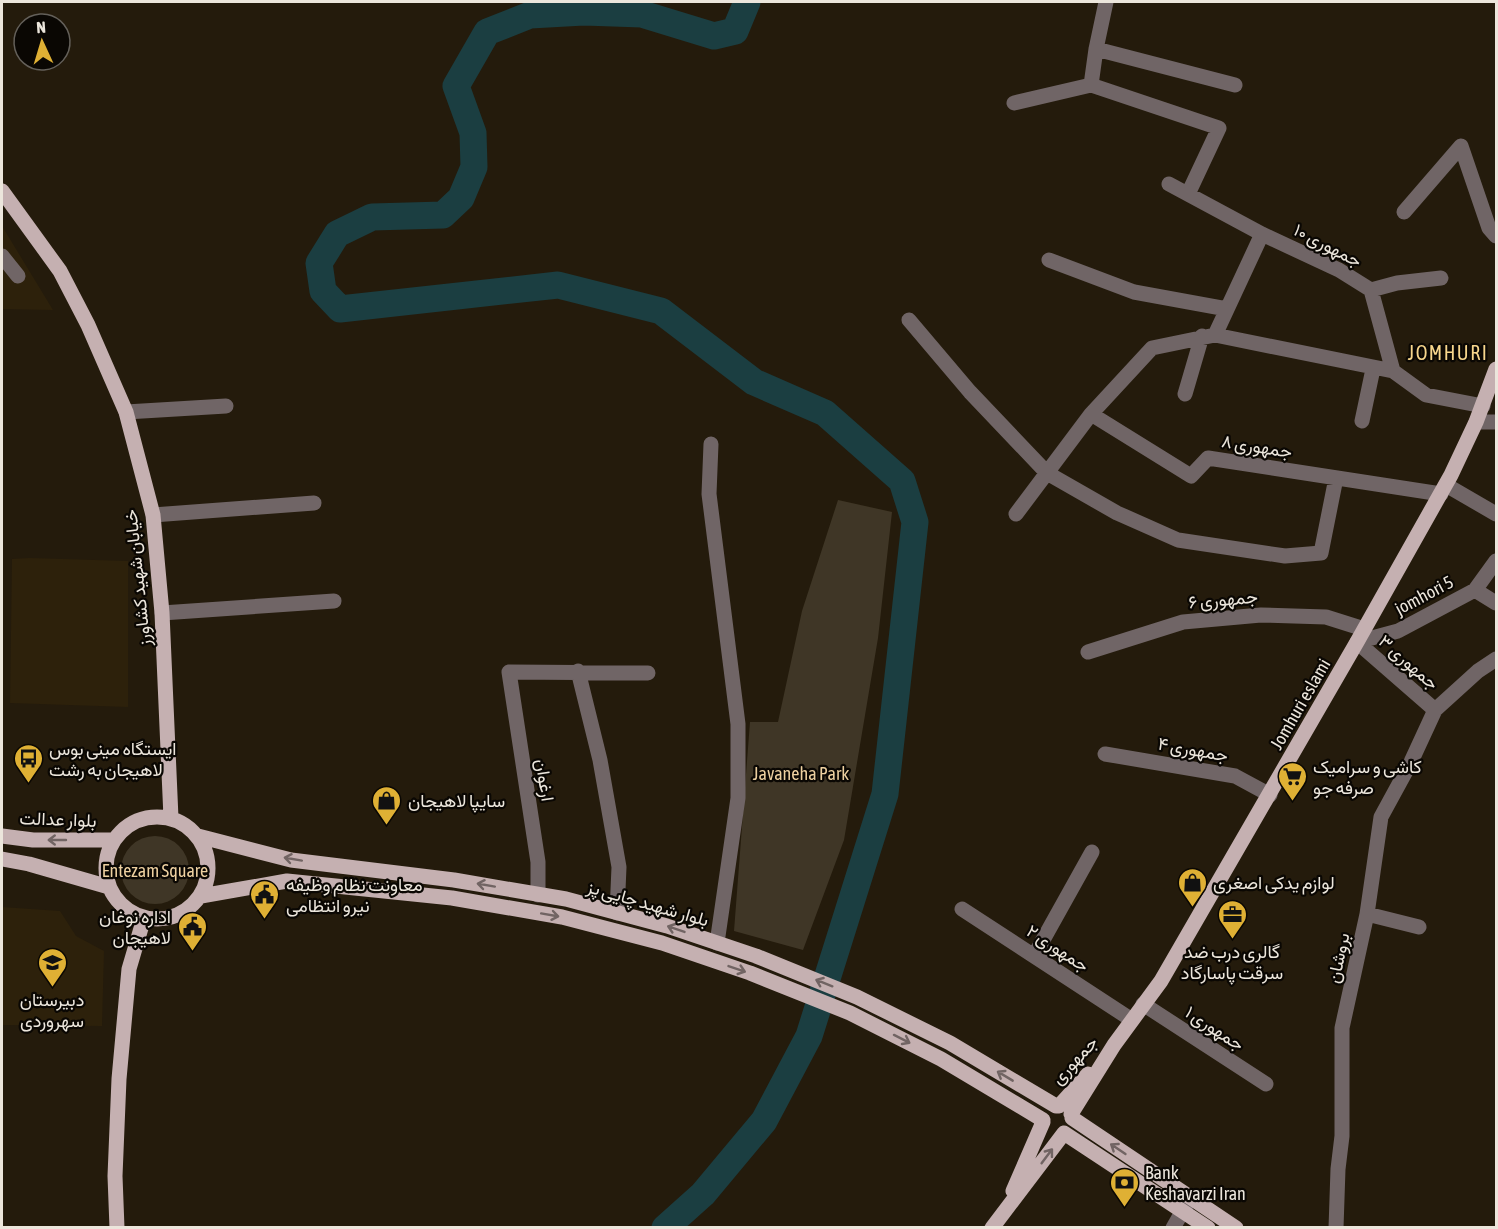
<svg xmlns="http://www.w3.org/2000/svg" width="1498" height="1229" viewBox="0 0 1498 1229" font-family="'Asap Condensed',Vazirmatn,sans-serif">
	<rect width="100%" height="100%" fill="#241b0c"/>
	<path fill="#2d210b" d="M 2,226 L 53,310 L 2,309 Z
		M 30,558 L 128,561 L 128,707 L 10,703 L 12,559 Z
		M 2,907 L 60,911 L 76,936 L 104,951 L 102,1026 L 2,1025 Z"/>
	<path fill="#3f3626" d="M 838,500 L 892,512 L 878,638 L 844,840 L 803,950 L 734,931 L 750,722 L 778,722 L 802,611 Z
		M121 870a34 34 0 1 1 68 0a34 34 0 1 1-68 0Z"/>
	<g fill="none" stroke-linecap="round" stroke-linejoin="round">
		<path stroke="#1b3e41" stroke-width="27" d="M 665,1228 L 703,1194 L 764,1121 L 809,1036 L 885,794 L 915,522 L 902,481 L 825,413 L 754,382 L 661,311 L 558,285 L 340,309 L 323,291 L 319,263 L 337,234 L 372,217 L 443,215 L 461,198 L 474,167 L 473,133 L 456,86 L 487,32 L 530,15 L 584,12 L 642,14 L 714,36 L 735,31 L 747,2"/>
		<path stroke="#706566" stroke-width="15" d="M 1096,49 L 1235,85
			M 1091,85 L 1096,49 L 1106,2
			M 1014,103 L 1091,85 L 1219,128 L 1188,194
			M 1169,184 L 1262,234 L 1339,270 L 1371,290 L 1393,371 L 1426,395 L 1483,406
			M 1404,212 L 1461,146 L 1489,228 L 1496,236
			M 2,256 L 18,276
			M 1049,260 L 1134,292 L 1227,309
			M 1371,290 L 1397,283 L 1441,278
			M 909,320 L 970,392 L 1047,473 L 1117,513 L 1178,540 L 1285,556 L 1321,553 L 1336,478
			M 1215,335 L 1262,234
			M 1185,394 L 1202,336
			M 126,412 L 226,406
			M 1091,414 L 1191,476 L 1208,458 L 1441,494
			M 1362,421 L 1373,369
			M 1476,422 L 1496,422
			M 711,444 L 709,494 L 738,724 L 738,798 L 717,943
			M 1446,485 L 1496,514
			M 1016,514 L 1091,414 L 1152,348 L 1215,335 L 1393,371
			M 153,515 L 314,503
			M 1475,590 L 1496,603
			M 162,613 L 334,601
			M 1357,642 L 1398,631 L 1475,590 L 1496,561
			M 1357,642 L 1435,710
			M 1088,652 L 1183,622 L 1261,615 L 1326,617 L 1364,629
			M 578,671 L 600,760 L 619,867 L 617,913
			M 1105,754 L 1235,776 L 1270,795
			M 538,895 L 538,862 L 509,672 L 648,673
			M 962,909 L 1132,1020
			M 1367,914 L 1419,927
			M 1034,956 L 1092,852
			M 1143,1004 L 1266,1084
			M 1173,1228 L 1190,1198
			M 1336,1228 L 1338,1169 L 1342,1136 L 1342,1028 L 1367,914 L 1381,817 L 1411,762 L 1435,710 L 1478,671 L 1496,659"/>
		<path stroke="#c5b0b1" stroke-width="15" d="M 2,191 L 60,271 L 88,325 L 126,412 L 153,515 L 162,613 L 171,818
			M106 868a51 51 0 1 1 102 0a51 51 0 1 1-102 0Z
			M 2,836 L 33,840 L 114,840
			M 198,836 L 291,860 L 454,880 L 566,899 L 667,926 L 756,956 L 857,997 L 950,1043 L 1056,1106
			M 2,859 L 29,864 L 109,887
			M 201,896 L 287,881 L 452,898 L 562,917 L 662,943 L 750,973 L 850,1013 L 941,1059 L 1043,1120
			M 1059,1106 L 1088,1074
			M 1071,1114 L 1114,1045 L 1161,981 L 1357,642 L 1451,475 L 1476,422 L 1496,369
			M 1072,1118 L 1236,1228
			M 1013,1191 L 1043,1122
			M 117,1228 L 115,1176 L 119,1079 L 129,969 L 144,918
			M 992,1228 L 1064,1133 L 1208,1228"/>
	</g>
	<defs><path id="oneway-shaft" d="M-6 0H5M1.5-3L5.5 0L1.5 3" fill="none" stroke-width="1.6" stroke-linecap="round" stroke-linejoin="round" transform="scale(1.5)"/></defs>
	<g stroke="#716463">
		<use href="#oneway-shaft" transform="translate(57 840) rotate(180)"/>
		<use href="#oneway-shaft" transform="translate(293 859) rotate(-170)"/>
		<use href="#oneway-shaft" transform="translate(486 885) rotate(-170)"/>
		<use href="#oneway-shaft" transform="translate(550 915) rotate(10)"/>
		<use href="#oneway-shaft" transform="translate(676 929) rotate(-161)"/>
		<use href="#oneway-shaft" transform="translate(737 969) rotate(19)"/>
		<use href="#oneway-shaft" transform="translate(824 983) rotate(-158)"/>
		<use href="#oneway-shaft" transform="translate(902 1039) rotate(27)"/>
		<use href="#oneway-shaft" transform="translate(1005 1076) rotate(-149)"/>
		<use href="#oneway-shaft" transform="translate(1118 1149) rotate(-146)"/>
		<use href="#oneway-shaft" transform="translate(1047 1156) rotate(-53)"/>
	</g>
	<defs>
		<symbol id="bus-pin" viewBox="-11 -11 22 30"><path d="M0 17L-7.5 6A9.5 9.5 0 1 1 7.5 6Z" fill="#dfb034" stroke="#0a0703"/><path d="M-5-6H5V4H4V6H2V4H-2V6H-4V4H-5ZM-3.5-4V0h7V-4ZM-3.5 1.2v1.5H-2V1.2ZM2 1.2v1.5H3.5V1.2Z" fill="#111"/></symbol>
		<symbol id="supermarket-pin" viewBox="-11 -11 22 30"><path d="M0 17L-7.5 6A9.5 9.5 0 1 1 7.5 6Z" fill="#dfb034" stroke="#0a0703"/><path d="M-6-5.5h2.5l.6 2H6L4.5 2H-2.5L-4.4-4H-6ZM-1.5 3.2a1.3 1.3 0 1 0 .1 0ZM3 3.2a1.3 1.3 0 1 0 .1 0Z" fill="#111"/></symbol>
		<symbol id="shop-pin" viewBox="-11 -11 22 30"><path d="M0 17L-7.5 6A9.5 9.5 0 1 1 7.5 6Z" fill="#dfb034" stroke="#0a0703"/><path d="M-5-2.5h2.3a2.7 3.5 0 0 1 5.4 0H5L5.5 6h-11ZM-1.5-2.5h3a1.5 2.3 0 0 0-3 0Z" fill="#111"/></symbol>
		<symbol id="civic-pin" viewBox="-11 -11 22 30"><path d="M0 17L-7.5 6A9.5 9.5 0 1 1 7.5 6Z" fill="#dfb034" stroke="#0a0703"/><path d="M-.6-6.5H3V-4.5H.6V-3L4-1V1h2V6H-6V1h2V-1L-.6-3ZM-1.2 2.5V6h2.4V2.5Z" fill="#111"/></symbol>
		<symbol id="office-pin" viewBox="-11 -11 22 30"><path d="M0 17L-7.5 6A9.5 9.5 0 1 1 7.5 6Z" fill="#dfb034" stroke="#0a0703"/><path d="M-6-3h4V-5.5h4V-3h4V5H-6ZM-1-4.5V-3h2v-1.5ZM-6 0V1H6V0Z" fill="#111"/></symbol>
		<symbol id="school-pin" viewBox="-11 -11 22 30"><path d="M0 17L-7.5 6A9.5 9.5 0 1 1 7.5 6Z" fill="#dfb034" stroke="#0a0703"/><path d="M0-5L7-2L0 1L-7-2ZM-4 1L0 2.5L4 1V4Q0 6-4 4Z" fill="#111"/></symbol>
		<symbol id="bank-pin" viewBox="-11 -11 22 30"><path d="M0 17L-7.5 6A9.5 9.5 0 1 1 7.5 6Z" fill="#dfb034" stroke="#0a0703"/><path d="M-6-4H6V4H-6ZM0-2.3a2.3 2.3 0 1 0 0 4.6a2.3 2.3 0 1 0 0-4.6Z" fill="#111"/></symbol>
	</defs>
	<g fill-rule="evenodd">
		<use href="#bus-pin" x="12" y="742" width="33" height="45"/>
		<use href="#supermarket-pin" x="1276" y="760" width="33" height="45"/>
		<use href="#shop-pin" x="370" y="784" width="33" height="45"/>
		<use href="#shop-pin" x="1176" y="866" width="33" height="45"/>
		<use href="#civic-pin" x="248" y="878" width="33" height="45"/>
		<use href="#office-pin" x="1216" y="898" width="33" height="45"/>
		<use href="#civic-pin" x="176" y="910" width="33" height="45"/>
		<use href="#school-pin" x="36" y="946" width="33" height="45"/>
		<use href="#bank-pin" x="1108" y="1166" width="33" height="45"/>
	</g>
	<g text-anchor="middle" dominant-baseline="central" stroke-width="4.5" stroke-linejoin="round" paint-order="stroke">
		<g font-size="18" fill="#ece6dc" stroke="#0a0703">
			<text transform="translate(1328 245) rotate(27)">جمهوری ۱۰</text>
			<text transform="translate(1257 446) rotate(9)">جمهوری ۸</text>
			<text transform="translate(137 578) rotate(-96)">خیابان شهید کشاورز</text>
			<text transform="translate(1424 595) rotate(-28)">jomhori 5</text>
			<text transform="translate(1223 599) rotate(-5)">جمهوری ۶</text>
			<text transform="translate(1409 662) rotate(41)">جمهوری ۳</text>
			<text transform="translate(1300 704) rotate(-60)">Jomhuri eslami</text>
			<text transform="translate(1193 749) rotate(10)">جمهوری ۴</text>
			<text transform="translate(545 780) rotate(81)">ارغوان</text>
			<text transform="translate(58 819) rotate(2)">بلوار عدالت</text>
			<text transform="translate(648 903) rotate(16)">بلوار شهید چایی پز</text>
			<text transform="translate(1058 948) rotate(33)">جمهوری ۲</text>
			<text transform="translate(1338 958) rotate(-78)">بروشان</text>
			<text transform="translate(1215 1028) rotate(33)">جمهوری ۱</text>
			<text transform="translate(1074 1060) rotate(-47)">جمهوری</text>
		</g>
		<g font-size="18" fill="#ece6dc" stroke="#0a0703" text-anchor="start">
			<text x="49" y="748">ایستگاه مینی بوس<tspan x="49" dy="21">لاهیجان به رشت</tspan></text>
			<text x="1313" y="766">کاشی و سرامیک<tspan x="1313" dy="21">صرفه جو</tspan></text>
			<text x="408" y="800">سایپا لاهیجان</text>
			<text x="1213" y="882">لوازم یدکی اصغری</text>
			<text x="286" y="884">معاونت نظام وظیفه<tspan x="286" dy="21">نیرو انتظامی</tspan></text>
			<text x="171" y="916" text-anchor="end">اداره نوغان<tspan x="171" dy="21">لاهیجان</tspan></text>
			<text x="1232" y="951" text-anchor="middle">گالری درب ضد<tspan x="1232" dy="21">سرقت پاسارگاد</tspan></text>
			<text x="52" y="999" text-anchor="middle">دبیرستان<tspan x="52" dy="21">سهروردی</tspan></text>
			<text x="1145" y="1172">Bank<tspan x="1145" dy="21">Keshavarzi Iran</tspan></text>
		</g>
		<g font-size="18" fill="#edd0a0" stroke="#0a0703">
			<text x="801" y="773">Javaneha Park</text>
			<text x="155" y="870">Entezam Square</text>
		</g>
		<g font-size="20" letter-spacing="1.5" fill="#f7d68c" stroke="#0a0703">
			<text x="1448" y="352">JOMHURI</text>
		</g>
	</g>
	<rect width="1498" height="1229" fill="none" stroke="#ece6dc" stroke-width="6"/>
	<g transform="translate(42 42) rotate(356)"><circle r="28" fill="#0a0703" stroke="#64605a" stroke-width="1.5"/>
	<path d="M0-4.5L10 22L0 15L-10 22Z" fill="#dfb034"/>
	<text y="-9" font-size="16" font-weight="bold" text-anchor="middle" fill="#ece6dc">N</text>
	</g>
</svg>
